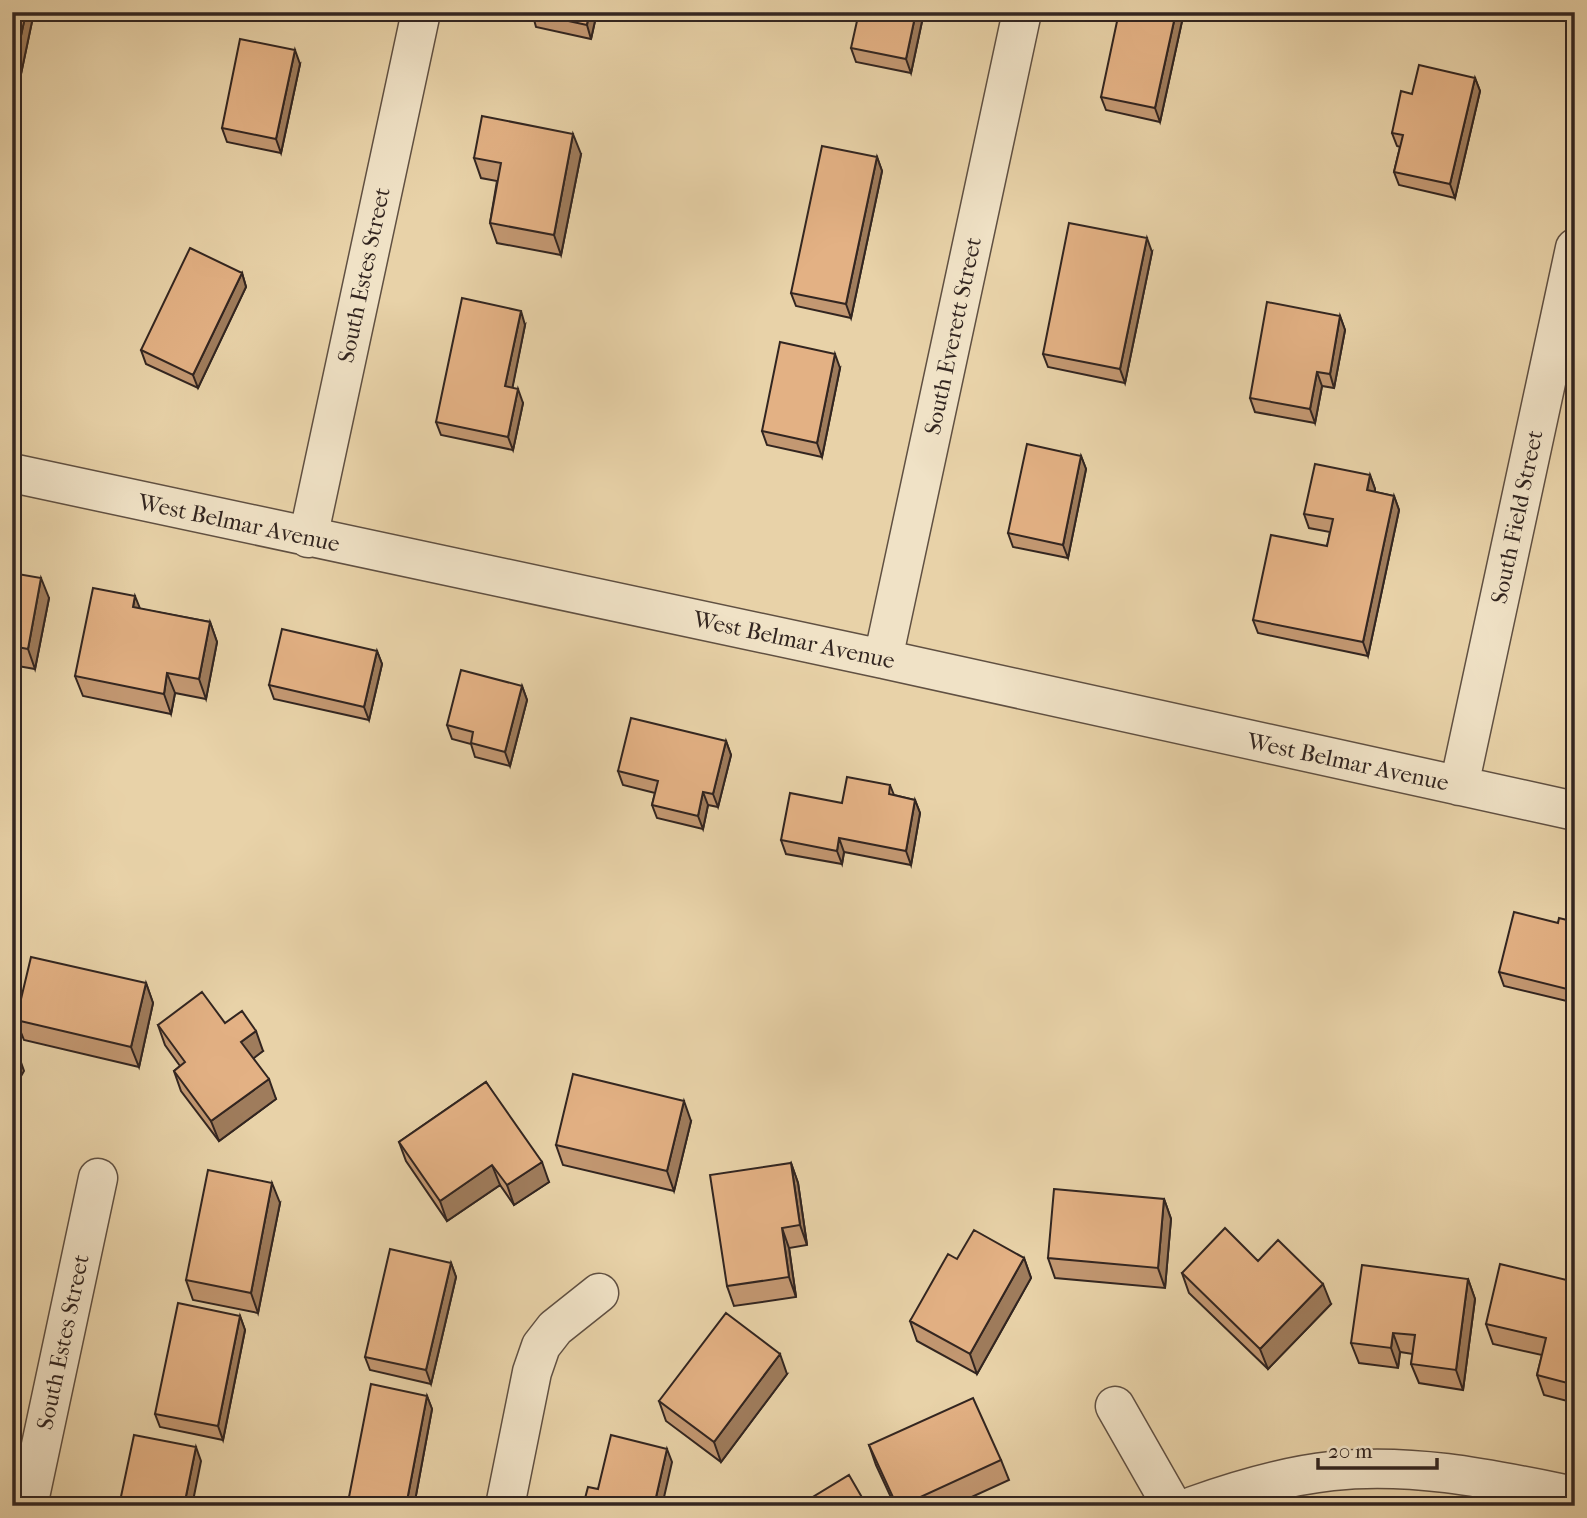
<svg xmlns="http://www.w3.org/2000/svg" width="1587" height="1518" viewBox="0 0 1587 1518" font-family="'IM FELL French Canon',serif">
	<rect width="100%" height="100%" fill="#e8d2a8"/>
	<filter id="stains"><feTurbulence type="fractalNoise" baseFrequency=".00286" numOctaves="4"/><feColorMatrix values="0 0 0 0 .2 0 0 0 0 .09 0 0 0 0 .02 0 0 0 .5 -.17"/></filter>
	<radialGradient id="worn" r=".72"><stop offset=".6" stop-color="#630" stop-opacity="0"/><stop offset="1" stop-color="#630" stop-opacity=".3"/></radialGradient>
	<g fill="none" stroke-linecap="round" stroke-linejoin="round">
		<defs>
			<path id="minor" d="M 12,473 L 883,659 L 1575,811
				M 308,538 L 421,12
				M 883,659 L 1022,12
				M 1459,786 L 1575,248
				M 1115,1406 L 1172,1506
				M 28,1506 L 98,1178
				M 505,1506 L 532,1372 L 541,1346 L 555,1328 L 599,1293
				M 1193,1506 C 1238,1490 1284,1476 1332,1471 C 1414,1462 1495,1480 1575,1496"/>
		</defs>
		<use href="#minor" stroke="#605042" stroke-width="41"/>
		<use href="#minor" stroke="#f0e2c6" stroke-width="38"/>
	</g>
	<path fill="#c39872" stroke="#322520" stroke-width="2" d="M 12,12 L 34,12 L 17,93 L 12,92 Z
		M 532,12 L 597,12 L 591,39 L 536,27 Z
		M 924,12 L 911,73 L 856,62 L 851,48 Z
		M 1184,12 L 1160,122 L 1106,110 L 1101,97 Z
		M 300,64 L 281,153 L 227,142 L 222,128 Z
		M 1475,78 L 1480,91 L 1455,198 L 1399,185 L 1394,172 L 1400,147 L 1397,146 L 1392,133 L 1412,94 Z
		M 581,154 L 561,255 L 497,243 L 490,223 L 497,181 L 481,178 L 474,158 Z
		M 877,157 L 882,171 L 851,318 L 796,306 L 791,293 Z
		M 1152,252 L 1125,383 L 1048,367 L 1043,354 Z
		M 242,273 L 246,287 L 198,388 L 146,364 L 141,350 Z
		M 1340,316 L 1345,330 L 1334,388 L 1322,386 L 1315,423 L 1255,412 L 1250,398 Z
		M 525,325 L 512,388 L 523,403 L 513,450 L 441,435 L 436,422 Z
		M 840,368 L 822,457 L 767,445 L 762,431 Z
		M 1081,456 L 1086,469 L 1068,558 L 1013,547 L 1008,533 Z
		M 1370,475 L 1375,489 L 1375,492 L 1394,496 L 1399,510 L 1368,656 L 1258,633 L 1253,620 L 1327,546 L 1330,532 L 1309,528 L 1304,514 Z
		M 12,573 L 49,598 L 35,669 L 12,665 Z
		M 140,609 L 210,622 L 217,642 L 206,699 L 175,693 L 171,714 L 83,696 L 75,676 Z
		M 377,651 L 382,664 L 369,720 L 274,699 L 269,685 Z
		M 522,686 L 527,700 L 510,766 L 475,757 L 471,744 L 452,739 L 447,725 Z
		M 726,741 L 731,755 L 718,807 L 708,805 L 703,829 L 657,818 L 652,805 L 655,793 L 623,785 L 618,771 Z
		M 890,785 L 894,795 L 915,800 L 920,813 L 911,865 L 844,852 L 842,864 L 786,854 L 781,840 L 842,803 Z
		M 1575,922 L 1575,1003 L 1504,986 L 1499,972 L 1558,923 Z
		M 146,983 L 153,1003 L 139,1067 L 24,1040 L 16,1020 Z
		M 225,1023 L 263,1051 L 253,1058 L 276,1099 L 219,1141 L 181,1091 L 174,1071 L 180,1066 L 165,1045 L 158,1025 Z
		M 486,1082 L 549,1182 L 514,1205 L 500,1185 L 447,1221 L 406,1161 L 399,1142 Z
		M 691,1121 L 674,1191 L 563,1165 L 556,1145 Z
		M 791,1163 L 798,1183 L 807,1245 L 789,1248 L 796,1297 L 734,1306 L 727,1286 Z
		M 1164,1199 L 1171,1219 L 1165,1288 L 1055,1278 L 1048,1258 Z
		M 280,1203 L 258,1313 L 193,1300 L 186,1280 Z
		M 1024,1258 L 1031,1278 L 977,1374 L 917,1341 L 910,1321 L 957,1259 Z
		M 1258,1261 L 1331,1304 L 1268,1369 L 1189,1293 L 1182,1273 Z
		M 451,1263 L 456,1277 L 431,1384 L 370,1370 L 365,1357 Z
		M 1468,1279 L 1475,1299 L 1463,1390 L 1419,1383 L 1411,1364 L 1413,1354 L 1400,1352 L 1398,1368 L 1359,1363 L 1351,1343 Z
		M 1575,1282 L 1575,1403 L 1544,1395 L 1537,1375 L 1542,1355 L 1493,1344 L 1486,1324 Z
		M 240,1316 L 245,1330 L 223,1440 L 160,1427 L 155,1414 Z
		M 787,1374 L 721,1462 L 666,1421 L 659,1401 Z
		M 427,1396 L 432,1409 L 414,1506 L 352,1506 L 349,1497 Z
		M 869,1445 L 1001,1460 L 1009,1480 L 952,1506 L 895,1506 L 876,1465 Z"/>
	<path fill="#9f7c5c" stroke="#322520" stroke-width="2" d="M 26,12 L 34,12 L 17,93 L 12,78 Z
		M 589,12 L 597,12 L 591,39 L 587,25 Z
		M 916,12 L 924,12 L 911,73 L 906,59 Z
		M 1176,12 L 1184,12 L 1160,122 L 1155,108 Z
		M 295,50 L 300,64 L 281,153 L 276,139 Z
		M 1475,78 L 1480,91 L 1455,198 L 1450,184 Z
		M 573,134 L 581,154 L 561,255 L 554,235 Z
		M 877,157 L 882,171 L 851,318 L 846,304 Z
		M 1147,238 L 1152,252 L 1125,383 L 1120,369 Z
		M 242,273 L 246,287 L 198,388 L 193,375 Z
		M 521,311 L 525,325 L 510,400 L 505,386 Z
		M 1340,316 L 1345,330 L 1334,388 L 1330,374 Z
		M 835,354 L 840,368 L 822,457 L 817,443 Z
		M 1317,372 L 1322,386 L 1315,423 L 1310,409 Z
		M 518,389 L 523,403 L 513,450 L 508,437 Z
		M 1081,456 L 1086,469 L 1068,558 L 1063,545 Z
		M 1370,475 L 1375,489 L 1372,504 L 1367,490 Z
		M 1394,496 L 1399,510 L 1368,656 L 1363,642 Z
		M 41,578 L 49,598 L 35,669 L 28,649 Z
		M 135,596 L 143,616 L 133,607 Z
		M 210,622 L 217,642 L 206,699 L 199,679 Z
		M 377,651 L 382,664 L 369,720 L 364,707 Z
		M 167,673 L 175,693 L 171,714 L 164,694 Z
		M 522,686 L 527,700 L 510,766 L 505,752 Z
		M 726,741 L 731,755 L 718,807 L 713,794 Z
		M 703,792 L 708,805 L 703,829 L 698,816 Z
		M 915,800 L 920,813 L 911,865 L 906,851 Z
		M 839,838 L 844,852 L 842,864 L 837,851 Z
		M 146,983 L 153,1003 L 139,1067 L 131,1047 Z
		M 256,1031 L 263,1051 L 249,1062 L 241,1042 Z
		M 17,1051 L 24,1071 L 12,1092 L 12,1059 Z
		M 269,1079 L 276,1099 L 219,1141 L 211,1121 Z
		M 684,1101 L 691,1121 L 674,1191 L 667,1171 Z
		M 542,1162 L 549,1182 L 514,1205 L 507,1185 Z
		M 791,1163 L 798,1183 L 807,1245 L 800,1225 Z
		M 492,1165 L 500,1185 L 447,1221 L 440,1201 Z
		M 272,1183 L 280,1203 L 258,1313 L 251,1293 Z
		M 1164,1199 L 1171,1219 L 1165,1288 L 1158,1268 Z
		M 782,1228 L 789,1248 L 796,1297 L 789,1277 Z
		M 1024,1258 L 1031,1278 L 977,1374 L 970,1354 Z
		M 451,1263 L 456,1277 L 431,1384 L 426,1370 Z
		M 1468,1279 L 1475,1299 L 1463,1390 L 1456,1370 Z
		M 1323,1284 L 1331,1304 L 1268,1369 L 1260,1349 Z
		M 240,1316 L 245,1330 L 223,1440 L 218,1426 Z
		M 1393,1333 L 1400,1352 L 1398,1368 L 1391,1348 Z
		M 780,1354 L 787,1374 L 721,1462 L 714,1442 Z
		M 427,1396 L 432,1409 L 414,1506 L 406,1506 Z
		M 196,1447 L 201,1461 L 192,1506 L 184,1506 Z
		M 667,1449 L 672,1462 L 662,1506 L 654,1506 Z"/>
	<path fill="#e3b184" stroke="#322520" stroke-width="2" d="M 12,12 L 26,12 L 12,78 Z
		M 532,12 L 589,12 L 587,25 L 531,13 Z
		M 859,12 L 916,12 L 906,59 L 851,48 Z
		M 1119,12 L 1176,12 L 1155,108 L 1101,97 Z
		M 240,39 L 295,50 L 276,139 L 222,128 Z
		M 1419,65 L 1475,78 L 1450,184 L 1394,172 L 1403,135 L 1392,133 L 1401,91 L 1412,94 Z
		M 482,116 L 573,134 L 554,235 L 490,223 L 501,163 L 474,158 Z
		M 822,146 L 877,157 L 846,304 L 791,293 Z
		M 1069,223 L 1147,238 L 1120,369 L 1043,354 Z
		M 190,248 L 242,273 L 193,375 L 141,350 Z
		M 462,298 L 521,311 L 505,386 L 518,389 L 508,437 L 436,422 Z
		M 1267,302 L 1340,316 L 1330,374 L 1317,372 L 1310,409 L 1250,398 Z
		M 780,342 L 835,354 L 817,443 L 762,431 Z
		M 1027,444 L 1081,456 L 1063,545 L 1008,533 Z
		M 1315,464 L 1370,475 L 1367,490 L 1394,496 L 1363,642 L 1253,620 L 1271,535 L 1327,546 L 1333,519 L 1304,514 Z
		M 12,573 L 41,578 L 28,649 L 12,646 Z
		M 93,588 L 135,596 L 133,607 L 210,622 L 199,679 L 167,673 L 164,694 L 75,676 Z
		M 282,629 L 377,651 L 364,707 L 269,685 Z
		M 461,670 L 522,686 L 505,752 L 471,743 L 473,732 L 447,725 Z
		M 631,718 L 726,741 L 713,794 L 703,792 L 698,816 L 652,805 L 658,781 L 618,771 Z
		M 847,777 L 890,785 L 889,794 L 915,800 L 906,851 L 839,838 L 837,851 L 781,840 L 790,793 L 842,803 Z
		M 1514,912 L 1558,923 L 1559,918 L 1575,922 L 1575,991 L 1499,972 Z
		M 31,957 L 146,983 L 131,1047 L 16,1020 Z
		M 202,992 L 225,1023 L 242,1011 L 256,1031 L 241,1042 L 269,1079 L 211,1121 L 174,1071 L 185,1062 L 158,1025 Z
		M 12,1048 L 17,1051 L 12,1059 Z
		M 573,1074 L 684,1101 L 667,1171 L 556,1145 Z
		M 486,1082 L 542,1162 L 507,1185 L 492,1165 L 440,1201 L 399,1142 Z
		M 791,1163 L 800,1225 L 782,1228 L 789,1277 L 727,1286 L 710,1175 Z
		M 208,1170 L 272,1183 L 251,1293 L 186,1280 Z
		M 1054,1189 L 1164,1199 L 1158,1268 L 1048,1258 Z
		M 1225,1228 L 1258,1261 L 1278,1240 L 1323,1284 L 1260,1349 L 1182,1273 Z
		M 974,1230 L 1024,1258 L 970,1354 L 910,1321 L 948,1254 L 957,1259 Z
		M 390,1249 L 451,1263 L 426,1370 L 365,1357 Z
		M 1500,1264 L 1575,1282 L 1575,1385 L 1537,1375 L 1546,1338 L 1486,1324 Z
		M 1362,1265 L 1468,1279 L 1456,1370 L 1411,1364 L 1415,1335 L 1393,1333 L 1391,1348 L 1351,1343 Z
		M 178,1303 L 240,1316 L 218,1426 L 155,1414 Z
		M 726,1313 L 780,1354 L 714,1442 L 659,1401 Z
		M 371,1384 L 427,1396 L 406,1506 L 393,1506 L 349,1497 Z
		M 973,1398 L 1001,1460 L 901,1506 L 897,1506 L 869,1445 Z
		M 134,1435 L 196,1447 L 184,1506 L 119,1506 Z
		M 611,1435 L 667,1449 L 654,1506 L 583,1506 L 588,1487 L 598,1489 Z
		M 849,1475 L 867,1506 L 798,1506 Z"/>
	<g text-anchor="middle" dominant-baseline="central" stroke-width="7" stroke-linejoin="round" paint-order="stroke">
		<g font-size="23" fill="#322520" stroke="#f0e2c6">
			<text transform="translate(364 275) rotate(-78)">South Estes Street</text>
			<text transform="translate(953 336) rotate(-78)">South Everett Street</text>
			<text transform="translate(1517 517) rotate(-78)">South Field Street</text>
			<text transform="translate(239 523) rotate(12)">West Belmar Avenue</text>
			<text transform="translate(794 640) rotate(12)">West Belmar Avenue</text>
			<text transform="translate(1348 762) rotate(12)">West Belmar Avenue</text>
			<text transform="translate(63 1342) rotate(-78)">South Estes Street</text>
		</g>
	</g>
	<rect width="1587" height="1518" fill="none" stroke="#e8d2a8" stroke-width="42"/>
	<rect x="14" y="14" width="1559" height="1490" fill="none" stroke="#322520" stroke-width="3.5"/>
	<rect x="21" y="21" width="1545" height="1476" fill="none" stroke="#322520" stroke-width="2"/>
	<path d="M1318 1458v10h119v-10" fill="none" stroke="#322520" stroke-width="3.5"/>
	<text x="1328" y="1458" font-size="21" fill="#322520" stroke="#f0e2c6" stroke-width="5" paint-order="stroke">20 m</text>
	<rect width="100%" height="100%" filter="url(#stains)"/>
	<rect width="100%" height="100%" fill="url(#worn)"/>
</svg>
